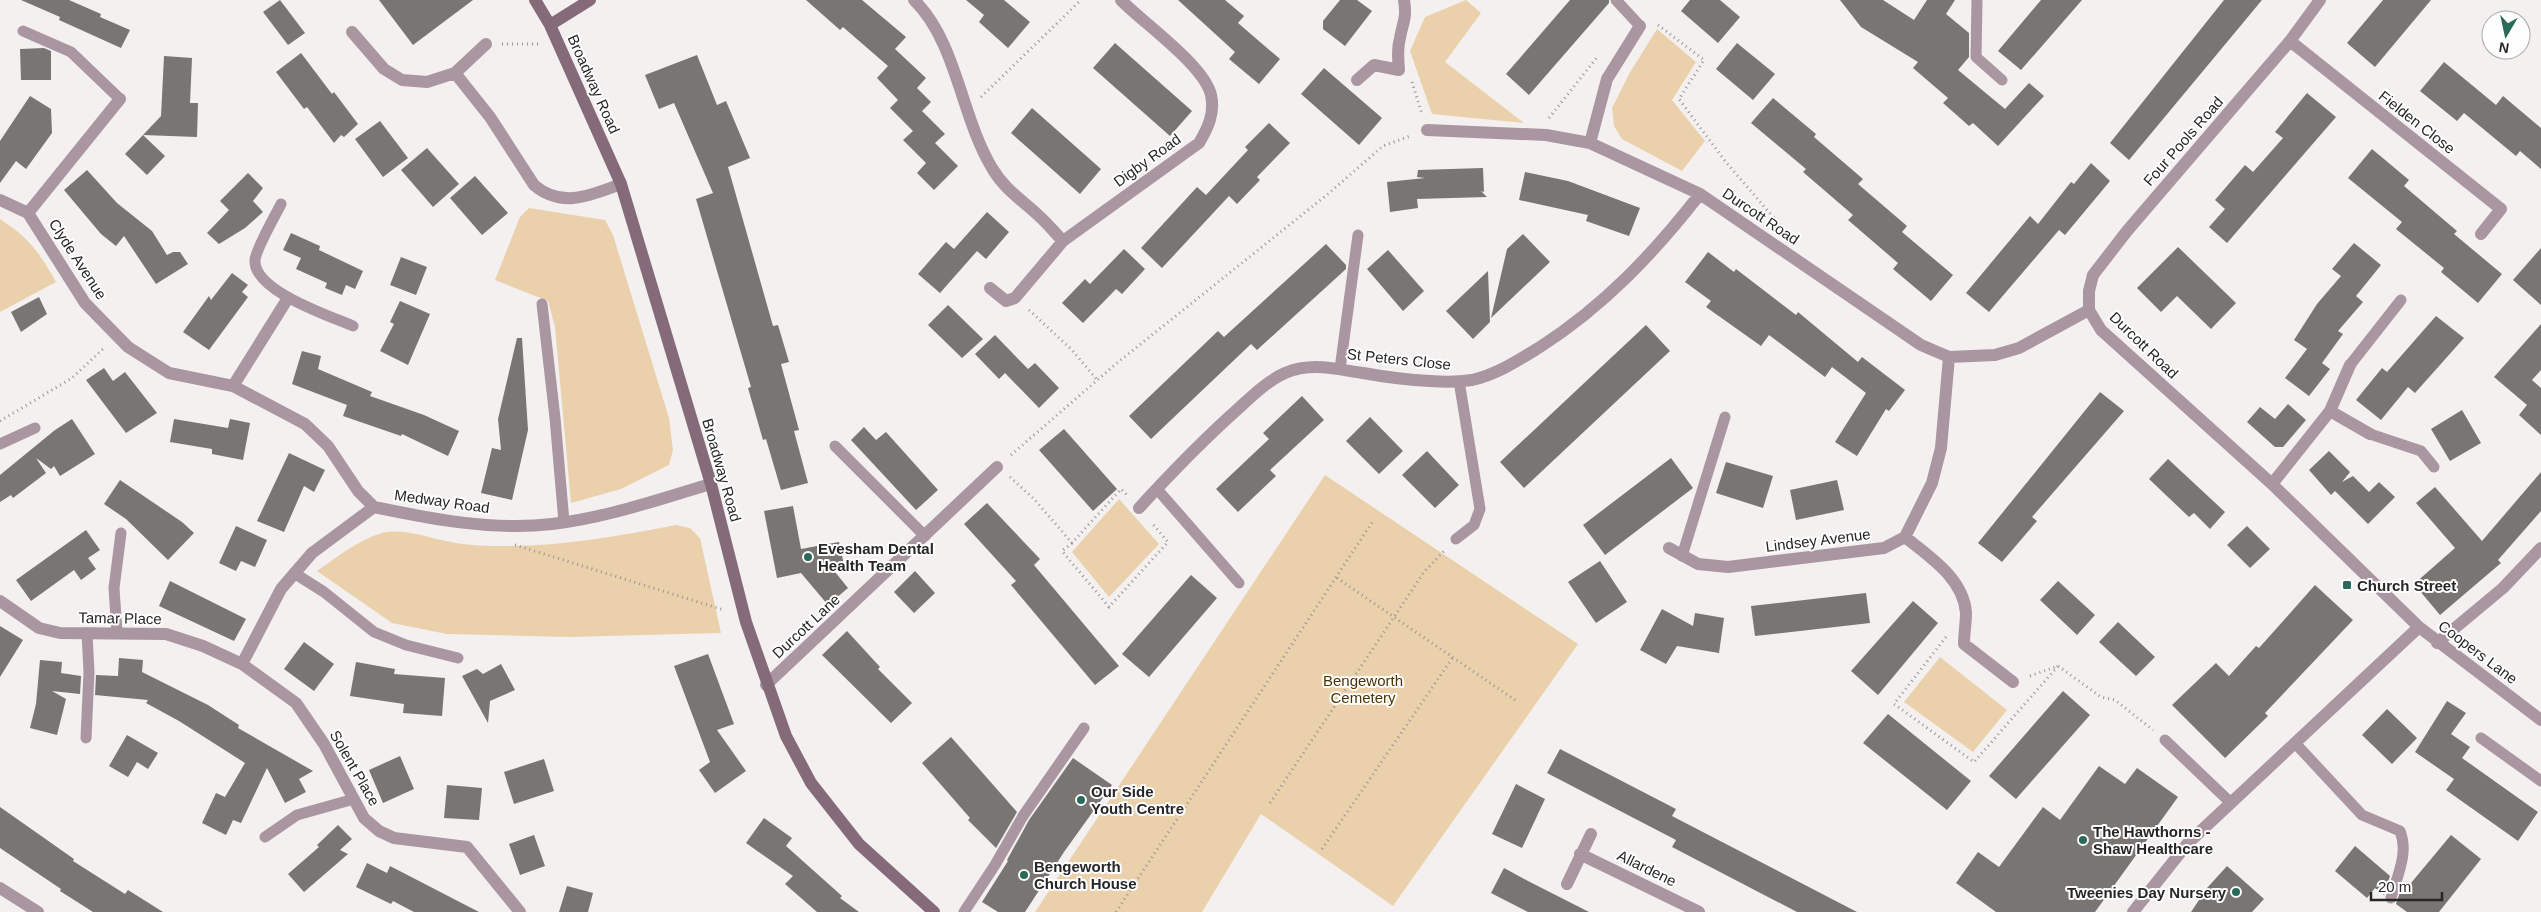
<svg xmlns="http://www.w3.org/2000/svg" width="2541" height="912" viewBox="0 0 2541 912" font-family="Arial,sans-serif">
	<rect width="100%" height="100%" fill="#f4f0f0"/>
	<path fill="#ead1ab" d="M 1466,0 L 1481,13 L 1445,62 L 1524,123 L 1432,114 L 1410,51 L 1425,17 Z
		M 1657,29 L 1696,62 L 1672,100 L 1705,141 L 1682,171 L 1622,139 L 1614,126 L 1612,108 L 1629,74 Z
		M 529,208 L 605,220 L 613,235 L 669,418 L 673,450 L 669,465 L 621,489 L 571,503 L 555,327 L 548,301 L 495,280 L 520,217 Z
		M 0,219 C 28,237 40,253 56,282 L 0,312 Z
		M 1325,475 L 1578,644 L 1393,906 L 1261,814 L 1202,912 L 1035,912 Z
		M 1119,499 L 1159,544 L 1109,597 L 1072,552 Z
		M 676,525 L 690,528 L 700,538 L 721,633 L 569,637 L 447,634 L 392,623 L 317,571 C 337,557 358,540 382,533 C 404,528 425,537 446,541 C 462,545 482,546 499,546 C 559,547 618,536 676,525 Z
		M 1940,657 L 2007,710 L 1973,752 L 1904,702 Z"/>
	<path fill="#787573" d="M 21,0 L 69,0 L 101,14 L 100,17 L 130,30 L 121,48 L 59,20 L 60,17 Z
		M 280,0 L 305,33 L 288,45 L 263,12 Z
		M 379,0 L 473,0 L 413,45 Z
		M 806,0 L 862,0 L 906,37 L 895,49 L 926,78 L 917,88 L 931,102 L 922,111 L 945,134 L 935,143 L 958,166 L 934,190 L 917,173 L 926,163 L 903,140 L 913,131 L 890,108 L 898,100 L 877,78 L 888,66 L 843,27 L 840,30 Z
		M 966,0 L 1004,0 L 1030,22 L 1008,48 L 979,22 L 984,15 Z
		M 1178,0 L 1225,0 L 1244,16 L 1238,23 L 1280,59 L 1259,84 L 1229,59 L 1235,52 Z
		M 1340,0 L 1357,0 L 1372,11 L 1345,46 L 1323,29 L 1323,21 Z
		M 1570,0 L 1609,0 L 1609,3 L 1529,95 L 1506,74 Z
		M 1690,0 L 1720,0 L 1740,17 L 1718,43 L 1681,11 Z
		M 1840,0 L 1883,0 L 1914,20 L 1927,0 L 1955,0 L 1946,14 L 1969,33 L 1969,57 L 1958,70 L 2005,109 L 2029,83 L 2044,96 L 1998,146 L 1973,123 L 1969,126 L 1943,103 L 1948,98 L 1913,68 L 1918,62 L 1861,27 Z
		M 2041,0 L 2082,0 L 2021,70 L 1998,51 Z
		M 2224,0 L 2262,0 L 2129,160 L 2110,143 Z
		M 2383,0 L 2431,0 L 2375,67 L 2347,43 Z
		M 1115,43 L 1192,111 L 1170,136 L 1093,68 Z
		M 1737,43 L 1775,74 L 1753,100 L 1716,69 Z
		M 44,48 L 51,51 L 51,80 L 21,80 L 20,49 Z
		M 301,53 L 332,94 L 334,92 L 358,124 L 344,137 L 341,135 L 334,143 L 307,107 L 304,109 L 276,72 Z
		M 697,55 L 717,105 L 726,101 L 750,158 L 728,167 L 773,326 L 778,325 L 789,362 L 781,364 L 799,430 L 794,431 L 808,483 L 781,490 L 766,439 L 763,440 L 748,388 L 751,387 L 696,199 L 713,193 L 674,103 L 659,109 L 645,75 Z
		M 164,56 L 192,58 L 190,103 L 198,103 L 197,137 L 143,135 L 161,116 Z
		M 2444,62 L 2496,105 L 2503,96 L 2541,128 L 2541,169 L 2520,151 L 2516,156 L 2464,113 L 2457,121 L 2420,91 Z
		M 1324,68 L 1382,118 L 1359,145 L 1301,94 Z
		M 2307,93 L 2336,117 L 2227,243 L 2209,227 L 2225,209 L 2215,200 L 2245,165 L 2253,172 L 2283,138 L 2275,132 Z
		M 30,96 L 51,109 L 52,133 L 26,169 L 16,161 L 0,183 L 0,141 Z
		M 1773,98 L 1816,134 L 1814,137 L 1863,179 L 1858,184 L 1907,226 L 1902,232 L 1953,275 L 1931,301 L 1893,269 L 1898,263 L 1848,220 L 1853,215 L 1803,172 L 1806,169 L 1751,123 Z
		M 1032,108 L 1101,169 L 1080,194 L 1011,133 Z
		M 380,121 L 408,158 L 383,177 L 355,139 Z
		M 1269,123 L 1290,143 L 1257,177 L 1260,180 L 1237,204 L 1229,196 L 1162,268 L 1141,248 L 1197,187 L 1206,195 L 1248,150 L 1245,147 Z
		M 143,135 L 165,156 L 147,175 L 125,154 Z
		M 427,148 L 459,184 L 433,207 L 401,170 Z
		M 2372,149 L 2409,180 L 2404,186 L 2457,231 L 2454,234 L 2502,274 L 2478,303 L 2441,272 L 2444,268 L 2396,229 L 2402,222 L 2348,178 Z
		M 2091,163 L 2110,181 L 2065,235 L 2059,230 L 1989,312 L 1966,293 L 2030,216 L 2038,224 L 2071,182 L 2074,184 Z
		M 1483,168 L 1484,192 L 1481,191 L 1487,197 L 1417,199 L 1418,208 L 1390,212 L 1387,182 L 1425,178 L 1417,177 L 1418,170 Z
		M 87,170 L 117,203 L 152,231 L 167,255 L 173,252 L 180,252 L 188,264 L 156,284 L 124,236 L 116,246 L 101,234 L 64,190 Z
		M 1525,172 L 1568,181 L 1640,208 L 1629,236 L 1586,221 L 1588,215 L 1519,200 Z
		M 248,173 L 263,188 L 253,201 L 263,212 L 245,228 L 219,244 L 207,233 L 229,210 L 220,201 Z
		M 475,176 L 508,213 L 482,235 L 450,198 Z
		M 987,212 L 1009,232 L 986,259 L 977,251 L 940,293 L 918,274 L 946,242 L 954,249 Z
		M 291,233 L 320,246 L 319,250 L 363,271 L 355,289 L 346,285 L 342,295 L 325,288 L 327,283 L 296,269 L 301,258 L 283,250 Z
		M 1523,234 L 1550,262 L 1491,318 L 1507,249 Z
		M 2354,243 L 2381,265 L 2356,296 L 2363,302 L 2338,331 L 2343,334 L 2322,363 L 2330,369 L 2309,396 L 2285,378 L 2307,349 L 2294,340 L 2317,304 L 2341,276 L 2332,269 Z
		M 1326,244 L 1346,265 L 1346,269 L 1257,350 L 1251,344 L 1151,439 L 1129,416 L 1218,331 L 1224,337 Z
		M 2178,247 L 2236,303 L 2211,329 L 2177,296 L 2161,312 L 2137,288 Z
		M 2541,248 L 2541,305 L 2513,280 Z
		M 1124,249 L 1145,269 L 1122,294 L 1116,289 L 1083,323 L 1062,303 L 1085,279 L 1090,284 Z
		M 1388,250 L 1424,291 L 1403,311 L 1367,269 Z
		M 1708,252 L 1734,272 L 1736,269 L 1796,315 L 1798,312 L 1858,362 L 1862,357 L 1905,390 L 1889,411 L 1886,409 L 1857,456 L 1835,442 L 1866,393 L 1832,367 L 1825,377 L 1769,335 L 1761,346 L 1706,307 L 1711,301 L 1685,282 Z
		M 401,257 L 427,267 L 416,295 L 390,285 Z
		M 1488,271 L 1490,322 L 1473,339 L 1446,311 Z
		M 232,273 L 248,285 L 242,292 L 248,297 L 209,350 L 183,332 L 209,296 L 211,300 Z
		M 39,297 L 47,314 L 21,332 L 11,312 Z
		M 400,301 L 430,314 L 408,365 L 380,351 L 394,324 L 390,322 Z
		M 948,305 L 983,339 L 962,358 L 928,325 Z
		M 2436,316 L 2464,338 L 2415,393 L 2408,387 L 2381,420 L 2356,400 L 2382,368 L 2387,372 Z
		M 2541,324 L 2541,370 L 2532,380 L 2541,388 L 2541,435 L 2519,415 L 2527,405 L 2494,377 Z
		M 1646,325 L 1670,351 L 1524,488 L 1500,462 Z
		M 995,335 L 1028,369 L 1035,363 L 1059,388 L 1039,408 L 1005,373 L 999,379 L 975,354 Z
		M 517,338 L 522,338 L 528,430 L 512,500 L 481,493 L 492,448 L 501,450 L 498,419 Z
		M 302,351 L 321,356 L 318,369 L 372,392 L 370,396 L 424,415 L 459,431 L 448,456 L 402,434 L 401,436 L 343,416 L 347,405 L 292,384 Z
		M 104,368 L 113,381 L 125,372 L 157,413 L 126,433 L 86,380 Z
		M 2100,392 L 2124,411 L 2032,517 L 2037,521 L 2002,562 L 1978,543 Z
		M 1302,396 L 1324,420 L 1270,470 L 1276,476 L 1238,512 L 1216,489 L 1269,439 L 1263,433 Z
		M 2288,404 L 2306,420 L 2283,447 L 2275,447 L 2247,422 L 2260,407 L 2275,419 Z
		M 2462,410 L 2481,443 L 2450,461 L 2431,429 Z
		M 1370,417 L 1403,451 L 1379,474 L 1346,441 Z
		M 72,419 L 95,454 L 60,476 L 54,466 L 51,469 L 36,458 L 46,473 L 13,498 L 11,495 L 0,502 L 0,475 L 55,430 Z
		M 174,419 L 228,428 L 230,419 L 250,423 L 243,460 L 212,454 L 212,449 L 170,442 Z
		M 864,427 L 876,440 L 886,432 L 938,490 L 916,510 L 851,440 Z
		M 1064,429 L 1117,489 L 1093,511 L 1039,450 Z
		M 1427,451 L 1459,485 L 1435,508 L 1402,475 Z
		M 2329,451 L 2350,472 L 2342,482 L 2353,476 L 2369,492 L 2379,482 L 2395,497 L 2368,524 L 2335,491 L 2331,495 L 2309,470 Z
		M 289,453 L 325,470 L 314,492 L 304,486 L 284,532 L 257,521 Z
		M 1671,458 L 1693,488 L 1605,555 L 1583,525 Z
		M 2168,459 L 2225,512 L 2210,529 L 2194,513 L 2189,517 L 2149,479 Z
		M 1726,462 L 1773,476 L 1763,508 L 1716,493 Z
		M 2541,472 L 2541,511 L 2498,560 L 2501,563 L 2440,615 L 2414,584 L 2455,548 L 2416,503 L 2435,487 L 2482,541 Z
		M 120,480 L 182,522 L 194,533 L 168,560 L 126,519 L 104,504 Z
		M 1837,480 L 1844,510 L 1796,520 L 1790,490 Z
		M 987,503 L 1040,559 L 1034,565 L 1119,666 L 1095,685 L 1011,585 L 1016,581 L 964,524 Z
		M 793,506 L 801,549 L 839,542 L 844,565 L 831,567 L 848,588 L 828,605 L 801,573 L 777,578 L 764,511 Z
		M 236,526 L 267,540 L 255,567 L 241,561 L 236,571 L 219,563 Z
		M 2247,526 L 2270,549 L 2250,568 L 2227,545 Z
		M 86,530 L 100,550 L 88,558 L 96,569 L 81,580 L 74,570 L 31,601 L 16,580 Z
		M 1600,561 L 1627,602 L 1596,623 L 1568,582 Z
		M 915,571 L 935,593 L 914,613 L 894,592 Z
		M 1191,575 L 1217,598 L 1149,677 L 1122,654 Z
		M 170,581 L 246,619 L 234,641 L 159,606 Z
		M 2058,581 L 2095,615 L 2077,635 L 2040,600 Z
		M 2315,585 L 2353,620 L 2265,713 L 2268,716 L 2225,758 L 2172,705 L 2216,663 L 2229,676 L 2256,646 L 2259,648 Z
		M 1866,593 L 1870,623 L 1755,636 L 1751,606 Z
		M 1913,601 L 1938,623 L 1878,695 L 1851,671 Z
		M 1662,609 L 1693,626 L 1695,613 L 1724,618 L 1719,653 L 1677,646 L 1666,664 L 1640,650 Z
		M 2118,622 L 2155,657 L 2136,676 L 2099,642 Z
		M 0,626 L 23,640 L 0,677 Z
		M 847,631 L 880,667 L 878,669 L 912,703 L 891,723 L 822,655 Z
		M 304,642 L 334,664 L 314,691 L 284,669 Z
		M 708,654 L 734,724 L 717,730 L 746,771 L 715,793 L 699,770 L 710,762 L 674,666 Z
		M 119,658 L 143,660 L 142,672 L 208,705 L 239,725 L 238,728 L 313,771 L 299,779 L 306,792 L 285,803 L 267,768 L 241,823 L 233,820 L 226,835 L 202,823 L 216,793 L 225,797 L 245,763 L 179,721 L 146,703 L 148,700 L 95,695 L 96,675 L 118,676 Z
		M 40,660 L 62,662 L 61,673 L 81,676 L 80,694 L 52,691 L 66,699 L 57,735 L 30,728 L 36,704 Z
		M 356,662 L 395,669 L 394,674 L 445,678 L 442,716 L 403,713 L 404,704 L 350,696 Z
		M 501,664 L 515,690 L 490,701 L 488,723 L 462,676 L 477,669 L 483,674 Z
		M 2063,691 L 2090,715 L 2016,799 L 1989,776 Z
		M 2447,701 L 2466,713 L 2451,734 L 2470,747 L 2462,758 L 2538,812 L 2518,841 L 2446,790 L 2454,779 L 2415,752 Z
		M 2387,709 L 2417,738 L 2392,764 L 2362,735 Z
		M 1888,714 L 1971,781 L 1947,810 L 1863,743 Z
		M 127,735 L 158,753 L 148,769 L 137,762 L 128,777 L 109,766 Z
		M 951,737 L 1017,812 L 996,848 L 968,820 L 970,818 L 922,763 Z
		M 1560,749 L 1676,809 L 1672,816 L 1857,912 L 1797,912 L 1672,847 L 1676,840 L 1547,773 Z
		M 400,756 L 414,789 L 383,803 L 369,770 Z
		M 1073,758 L 1112,785 L 1064,852 L 1025,912 L 998,912 L 982,902 L 1008,861 L 1007,860 L 1029,820 Z
		M 544,759 L 554,791 L 514,804 L 504,772 Z
		M 2099,766 L 2125,784 L 2137,768 L 2178,797 L 2095,912 L 1996,912 L 1956,883 L 1978,852 L 1999,867 L 2043,807 L 2060,820 Z
		M 1516,784 L 1545,799 L 1522,848 L 1492,834 Z
		M 447,785 L 482,788 L 479,820 L 444,818 Z
		M 0,807 L 74,859 L 73,861 L 125,894 L 128,890 L 163,912 L 93,912 L 60,891 L 61,889 L 0,848 Z
		M 764,818 L 792,838 L 786,846 L 842,896 L 840,898 L 859,912 L 817,912 L 785,884 L 793,876 L 746,843 Z
		M 338,825 L 352,839 L 340,850 L 348,854 L 304,892 L 288,874 L 319,847 L 317,845 Z
		M 534,835 L 545,866 L 520,875 L 509,844 Z
		M 2451,835 L 2481,859 L 2439,912 L 2407,912 L 2396,904 L 2402,886 L 2406,889 Z
		M 2355,846 L 2390,876 L 2384,895 L 2375,888 L 2367,898 L 2335,871 Z
		M 367,863 L 387,873 L 390,866 L 479,912 L 414,912 L 393,901 L 391,904 L 356,887 Z
		M 2227,866 L 2264,899 L 2252,912 L 2191,912 L 2207,888 Z
		M 1504,868 L 1528,881 L 1589,912 L 1528,912 L 1491,893 Z
		M 567,886 L 593,893 L 588,912 L 559,912 Z"/>
	<g fill="none" stroke-linecap="round" stroke-linejoin="round">
		<path stroke="#989595" stroke-width="3" stroke-dasharray="1 4" stroke-linecap="butt" d="M 1658,25 L 1704,60 L 1679,99 L 1725,161 L 1780,225
			M 502,44 L 539,44
			M 1412,82 L 1422,114
			M 981,97 L 1081,0
			M 1549,118 L 1598,56
			M 1029,310 L 1072,350 L 1098,381
			M 0,421 L 72,378 L 105,347
			M 1011,455 L 1117,363 L 1328,194 L 1383,146 L 1410,136
			M 1010,477 L 1034,499 L 1072,543 L 1121,489 L 1127,495
			M 1072,543 L 1062,551 L 1109,607 L 1168,542 L 1151,522
			M 515,545 L 724,610
			M 1337,578 L 1518,702
			M 1946,637 L 1894,704 L 1974,762 L 2058,666
			M 2030,676 L 2058,666 L 2101,697 L 2115,700 L 2153,730
			M 1270,803 L 1424,572 L 1444,551
			M 1322,849 L 1453,657
			M 1116,912 L 1373,521"/>
		<path stroke="#a996a0" stroke-width="11" d="M 1616,0 L 1640,26
			M 1977,0 L 1976,57 L 2002,80
			M 23,31 L 71,52 L 120,99
			M 281,204 C 275,216 256,249 255,260 C 253,291 330,316 353,326
			M 542,304 L 555,418 L 564,522
			M 2350,365 L 2401,300
			M 1340,369 L 1358,235
			M 2370,434 L 2421,451 L 2434,467
			M 0,444 L 35,428
			M 835,446 L 925,536
			M 1157,489 L 1239,583
			M 1456,539 L 1474,525 L 1480,509 L 1459,381
			M 1682,556 L 1725,417
			M 294,573 L 324,592 L 374,632 L 406,645 L 458,658
			M 117,632 L 114,588 L 121,533
			M 86,738 L 89,672 L 87,633
			M 2481,738 L 2541,781
			M 2165,740 L 2231,803
			M 2295,743 L 2362,815 L 2400,831 C 2409,853 2397,876 2391,898
			M 265,837 L 297,815 L 354,799
			M 964,912 L 995,865 L 1023,816 L 1084,728"/>
		<path stroke="#a996a0" stroke-width="12" d="M 914,0 C 957,42 961,117 992,168 C 1004,189 1022,200 1039,216 C 1048,224 1055,233 1063,241
			M 352,32 L 384,69 L 402,80 L 427,82 L 455,73 L 486,44
			M 2290,41 L 2501,209 L 2481,234
			M 455,73 L 490,117 L 534,185 C 562,209 591,195 621,184
			M 1357,80 L 1374,65 L 1399,70 C 1398,59 1397,49 1400,38 C 1403,21 1407,19 1404,0
			M 1427,130 L 1546,135 L 1590,143 L 1700,194 L 1921,345 L 1949,357 L 1995,355 L 2019,348 L 2089,310
			M 1590,143 L 1607,79 L 1640,26
			M 0,200 L 28,213 L 85,303 L 128,347 L 169,373 L 233,386 L 305,424 L 328,446 L 358,491 L 374,507
			M 28,213 L 120,99
			M 990,288 L 1006,301 L 1015,298 L 1063,241 L 1199,143 C 1208,128 1215,113 1211,95 C 1204,65 1143,23 1121,0
			M 2089,310 L 2101,330 L 2272,484 L 2419,627 L 2541,720
			M 2089,310 L 2089,291 L 2093,275 L 2127,231 L 2290,41 L 2320,0
			M 233,386 L 288,298
			M 2330,411 L 2370,434
			M 2272,484 L 2330,411 L 2350,365
			M 374,507 C 432,519 493,531 552,524 C 606,518 659,499 711,484
			M 1139,508 C 1171,473 1204,439 1240,407 C 1253,395 1269,380 1285,373 C 1312,362 1335,369 1363,373 C 1385,377 1408,380 1430,381 C 1444,382 1459,382 1472,380 C 1496,375 1519,360 1540,347 C 1604,306 1654,253 1700,194
			M 1905,537 C 1929,556 1964,579 1966,613 C 1966,623 1964,634 1964,644 L 2013,682
			M 1669,548 L 1698,564 L 1728,567 L 1884,548 L 1905,537 L 1932,483 L 1941,448 L 1949,357
			M 0,601 L 39,628 L 60,633 L 166,634 L 203,646 L 242,664 L 296,703 L 324,744 L 364,818 L 379,831 L 394,838 L 467,847 L 520,912
			M 2437,643 L 2503,588 L 2541,548
			M 242,664 L 281,589 L 312,553 L 374,507
			M 766,685 L 997,467
			M 1580,854 L 1699,912
			M 1567,884 L 1591,834
			M 0,888 L 38,912
			M 2133,912 L 2188,843 L 2419,627"/>
		<path stroke="#856b79" stroke-width="12" d="M 535,0 L 550,25 L 621,184 L 711,484 L 746,622 L 786,736 L 811,783 L 859,844 L 934,912
			M 550,25 L 590,0"/>
	</g>
	<g fill="#2a6a58" stroke="#fffefe" stroke-width="2">
		<circle cx="808" cy="557" r="5"/>
		<rect x="2342" y="580" width="10" height="10" rx="2.5"/>
		<circle cx="1081" cy="800" r="5"/>
		<circle cx="2083" cy="840" r="5"/>
		<circle cx="1024" cy="875" r="5"/>
		<circle cx="2236" cy="892" r="5"/>
	</g>
	<g text-anchor="middle" dominant-baseline="central" stroke-width="4" stroke-linejoin="round" paint-order="stroke">
		<g font-size="15" fill="#272626" stroke="#fffefe">
			<text transform="translate(594 84) rotate(66)">Broadway Road</text>
			<text transform="translate(2417 122) rotate(38)">Fielden Close</text>
			<text transform="translate(2183 141) rotate(-49)">Four Pools Road</text>
			<text transform="translate(1147 160) rotate(-36)">Digby Road</text>
			<text transform="translate(1761 216) rotate(34)">Durcott Road</text>
			<text transform="translate(78 259) rotate(57)">Clyde Avenue</text>
			<text transform="translate(2144 345) rotate(44)">Durcott Road</text>
			<text transform="translate(1399 359) rotate(6)">St Peters Close</text>
			<text transform="translate(722 470) rotate(74)">Broadway Road</text>
			<text transform="translate(442 501) rotate(8)">Medway Road</text>
			<text transform="translate(1818 540) rotate(-7)">Lindsey Avenue</text>
			<text transform="translate(120 618) rotate(1)">Tamar Place</text>
			<text transform="translate(806 626) rotate(-43)">Durcott Lane</text>
			<text transform="translate(2478 652) rotate(37)">Coopers Lane</text>
			<text transform="translate(355 768) rotate(60)">Solent Place</text>
			<text transform="translate(1647 868) rotate(26)">Allardene</text>
		</g>
		<g font-size="15" font-weight="bold" fill="#272626" stroke="#fffefe" text-anchor="start">
			<text x="818" y="548">Evesham Dental<tspan x="818" dy="17">Health Team</tspan></text>
			<text x="2357" y="585">Church Street</text>
			<text x="1091" y="791">Our Side<tspan x="1091" dy="17">Youth Centre</tspan></text>
			<text x="2093" y="831">The Hawthorns -<tspan x="2093" dy="17">Shaw Healthcare</tspan></text>
			<text x="1034" y="866">Bengeworth<tspan x="1034" dy="17">Church House</tspan></text>
			<text x="2226" y="892" text-anchor="end">Tweenies Day Nursery</text>
		</g>
		<g font-size="15" fill="#4d3403" stroke="#fffefe">
			<text x="1363" y="680">Bengeworth<tspan x="1363" dy="17">Cemetery</tspan></text>
		</g>
	</g>
	<g transform="translate(2506 35) rotate(189)"><circle r="24" fill="#fffefe" stroke="#a9a8a8"/>
	<path d="M0-4L9 19L0 12L-9 19Z" fill="#2a6a58"/>
	<text y="-8" font-size="14" font-weight="bold" text-anchor="middle" fill="#272626">N</text>
	</g>
	<path d="M2371 892v8h71v-8" fill="none" stroke="#272626" stroke-width="2.5"/>
	<text x="2378" y="892" font-size="15" fill="#272626" stroke="#fffefe" stroke-width="4" paint-order="stroke">20 m</text>
</svg>
